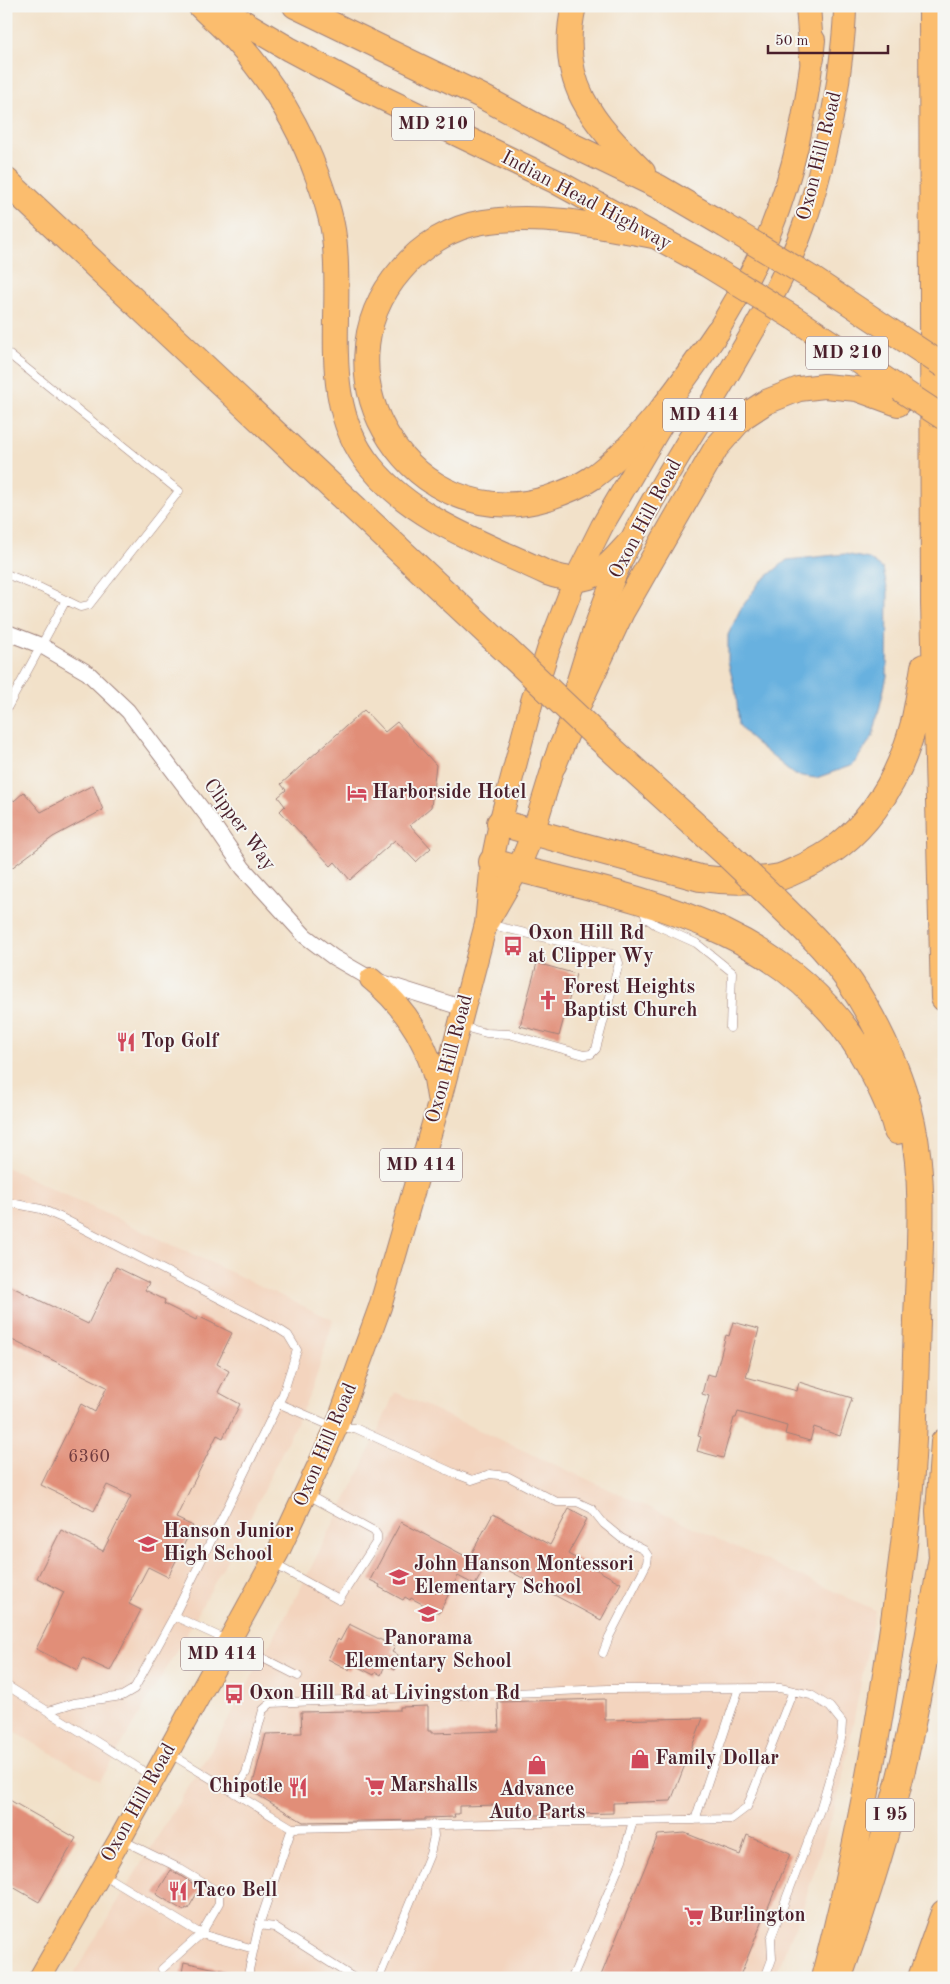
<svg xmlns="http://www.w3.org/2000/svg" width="950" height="1984" viewBox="0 0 950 1984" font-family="'Old Standard TT',serif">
	<rect width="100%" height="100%" fill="#f6f6f2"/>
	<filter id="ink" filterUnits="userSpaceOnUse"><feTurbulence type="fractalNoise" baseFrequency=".02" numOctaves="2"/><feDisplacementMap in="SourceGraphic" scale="10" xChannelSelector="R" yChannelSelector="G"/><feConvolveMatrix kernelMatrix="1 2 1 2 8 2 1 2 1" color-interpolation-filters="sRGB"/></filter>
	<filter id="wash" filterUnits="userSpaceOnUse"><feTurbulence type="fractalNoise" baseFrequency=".0096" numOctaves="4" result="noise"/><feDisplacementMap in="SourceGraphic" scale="20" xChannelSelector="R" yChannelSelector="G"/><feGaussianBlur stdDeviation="1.12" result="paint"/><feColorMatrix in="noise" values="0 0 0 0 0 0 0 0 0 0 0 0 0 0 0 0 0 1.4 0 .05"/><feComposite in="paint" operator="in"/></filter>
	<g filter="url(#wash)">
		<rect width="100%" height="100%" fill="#f2e1c9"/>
		<path fill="#f3d4be" d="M 6,1167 L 333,1320 L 313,1388 L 249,1520 L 183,1640 L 100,1781 L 6,1727 Z
			M 395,1392 L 875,1610 L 841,1786 L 801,1913 L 774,1978 L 71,1978 L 217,1740 L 296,1597 L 363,1465 Z"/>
		<path fill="#68b1df" stroke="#596885" d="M 845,554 L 869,559 L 883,569 L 888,592 L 887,676 L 873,736 L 853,765 L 816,778 L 795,775 L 752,740 L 739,725 L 736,693 L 728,662 L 728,635 L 740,610 L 759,583 L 787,560 Z"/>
		<g id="blocks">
			<path fill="#e18e78" d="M 364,710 L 385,732 L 397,722 L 436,765 L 431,807 L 410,825 L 431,848 L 416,862 L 395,840 L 350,880 L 335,862 L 331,866 L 280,811 L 285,806 L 278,797 L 286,790 L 281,784 Z
				M 93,785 L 103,810 L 53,837 L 6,872 L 6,791 L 14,801 L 24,792 L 41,812 Z
				M 537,963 L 576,974 L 559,1036 L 520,1026 Z
				M 116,1267 L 149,1283 L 145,1290 L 165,1300 L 164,1304 L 196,1320 L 198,1316 L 232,1333 L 217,1364 L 229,1371 L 218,1392 L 240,1404 L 223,1438 L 217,1435 L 176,1518 L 193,1526 L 168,1577 L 148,1567 L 129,1604 L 141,1610 L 110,1671 L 83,1658 L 78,1670 L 36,1649 L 64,1592 L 37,1578 L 61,1530 L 103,1551 L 131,1496 L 107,1485 L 94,1511 L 41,1485 L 81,1404 L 95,1412 L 107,1387 L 6,1337 L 6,1284 L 88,1324 Z
				M 733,1322 L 759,1329 L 746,1377 L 797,1391 L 799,1382 L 852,1398 L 840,1436 L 814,1427 L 810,1441 L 785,1434 L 787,1426 L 738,1412 L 736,1418 L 734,1418 L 723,1458 L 697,1451 L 701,1437 L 698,1436 L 709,1396 L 702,1394 L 707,1374 L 715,1376 L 726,1335 L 729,1336 Z
				M 569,1509 L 587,1519 L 568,1554 L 621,1583 L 601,1620 L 489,1560 L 475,1585 L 458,1576 L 439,1613 L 411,1598 L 410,1600 L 405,1597 L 403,1600 L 379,1587 L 380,1585 L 370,1580 L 401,1522 L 469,1558 L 493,1514 L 550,1545 Z
				M 349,1624 L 395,1647 L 392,1652 L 401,1657 L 395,1670 L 385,1665 L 381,1675 L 376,1672 L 374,1675 L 352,1664 L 349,1670 L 328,1659 L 338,1639 L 340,1641 Z
				M 605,1699 L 605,1720 L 703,1718 L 671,1801 L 613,1803 L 613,1813 L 501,1816 L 500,1805 L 459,1806 L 459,1814 L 454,1814 L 455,1817 L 425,1818 L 425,1820 L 303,1822 L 251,1791 L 266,1734 L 302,1733 L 301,1712 L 400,1710 L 400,1707 L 428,1706 L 428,1731 L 431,1731 L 431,1733 L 499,1731 L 498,1702 Z
				M 6,1798 L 76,1838 L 39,1902 L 6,1883 Z
				M 685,1833 L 740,1855 L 747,1835 L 790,1854 L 739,1978 L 600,1978 L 658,1835 Z
				M 171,1870 L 200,1888 L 188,1909 L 186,1908 L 184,1911 L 156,1894 Z
				M 184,1962 L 230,1972 L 229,1978 L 181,1978 Z"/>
		</g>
	</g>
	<g filter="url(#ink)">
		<use href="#blocks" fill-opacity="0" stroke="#9e807a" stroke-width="1"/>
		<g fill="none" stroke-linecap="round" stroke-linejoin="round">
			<defs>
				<path id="service" d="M 6,352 L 179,491 L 89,605 L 80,607 L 41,588 L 6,574
					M 6,710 L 66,600
					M 642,906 L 646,918 L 656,925 L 696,943 L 732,972 L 730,1028
					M 460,1026 L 486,1033 L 509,1034 L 584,1055 L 591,1054 L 596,1049 L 619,963 L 617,957 L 612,954 L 488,924
					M 6,1202 L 41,1209 L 62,1218 L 277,1328 L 288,1335 L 297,1350 L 283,1394 L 174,1616 L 134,1689 L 122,1696 L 74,1703 L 48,1711
					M 278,1403 L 336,1428 L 355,1428 L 456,1474 L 472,1480 L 490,1474 L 507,1476 L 557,1502 L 577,1502 L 592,1509 L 604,1524 L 621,1538 L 644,1550 L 648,1556 L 647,1563 L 609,1637 L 603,1653
					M 274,1564 L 339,1600 L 377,1541 L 377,1535 L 374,1531 L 308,1495
					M 174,1616 L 229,1641 L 298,1676
					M 6,1685 L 153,1777
					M 169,1753 L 292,1828 L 633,1821 L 622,1860 L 572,1978
					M 234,1793 L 246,1773 L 263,1710 L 271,1703 L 608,1689 L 780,1688 L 811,1695 L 830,1707 L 842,1722 L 841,1739 L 820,1810 L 771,1938 L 772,1959 L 765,1978
					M 695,1820 L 739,1688
					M 633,1821 L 731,1819 L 747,1807 L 793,1691
					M 122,1840 L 177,1867 L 215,1890 L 219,1896 L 219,1903 L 201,1934 L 162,1969
					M 102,1874 L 201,1934 L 254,1949
					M 259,1925 L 274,1927 L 354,1978
					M 249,1978 L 249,1970 L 259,1925 L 292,1828
					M 379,1978 L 430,1854 L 434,1836 L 433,1825"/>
				<path id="minor" d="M 6,632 L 42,646 L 88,673 L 128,711 L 208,817 L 243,868 L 305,936 L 333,957 L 371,979 L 463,1008"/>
				<path id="primary" d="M 708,347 C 731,309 754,271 771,229 C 795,170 808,103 814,40
					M 570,708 C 586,651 604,595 630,542 C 662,479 703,419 738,357 C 764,313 791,266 807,216 C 821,173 831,128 838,82 C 841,57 845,32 845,6
					M 488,921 L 518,869 L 533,833 L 559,748
					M 371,979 C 407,1008 433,1050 438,1097
					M 40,1978 L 123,1834 L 278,1552 L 336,1428 L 380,1307 L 439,1103 L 486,924 L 492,862 L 500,823 L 532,701 L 548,650 L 575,580 L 602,526 L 671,409"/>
				<path id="trunk" d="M 200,6 C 211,17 224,28 235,40 C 272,81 300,127 318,178 C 325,197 332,217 334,237 C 344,313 317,402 371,467 C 415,521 486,544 547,573 C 591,589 602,572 630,542
					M 216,6 L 289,49 L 362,88 L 555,181 L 704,263
					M 295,6 L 481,96 L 574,146 L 659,187 L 724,225
					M 574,6 C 556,82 593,123 643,172
					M 808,6 L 812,59
					M 653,236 C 596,225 540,213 483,222 C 451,227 421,246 401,270 C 309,375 414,539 548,498 C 563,493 579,487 592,478 C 644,440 682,383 718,331
					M 813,279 L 897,335
					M 794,318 L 900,389
					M 554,765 L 578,706 L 622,612 L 716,448 L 743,417 L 766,402 L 799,389 L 824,386 L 857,389 L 898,404"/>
				<path id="motorway" d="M 932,6 L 934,604 L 944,998
					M 6,181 L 506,650
					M 597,736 L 730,857
					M 500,823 L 700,878 C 727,882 753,882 780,877 C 787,875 794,871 801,868 C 862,842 898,785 914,723 C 918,705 921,685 924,667
					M 492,862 C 630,899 779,918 861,1052 C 876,1077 890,1103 897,1131
					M 774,899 C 790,915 807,930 822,947 C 863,991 899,1064 912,1123 C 926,1187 919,1256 917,1321 C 915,1387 914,1454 907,1519 C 889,1674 864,1828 824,1978
					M 942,1558 L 939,1511 L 944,1442
					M 842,1968 C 867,1897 890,1825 906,1752 C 921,1684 932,1615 944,1546
					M 921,1978 L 944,1913"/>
			</defs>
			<use href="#service" stroke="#9e807a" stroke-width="9"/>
			<use href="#minor" stroke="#9e807a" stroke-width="17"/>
			<use href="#primary" stroke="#9e807a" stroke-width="24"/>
			<use href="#trunk" stroke="#9e807a" stroke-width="26"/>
			<use href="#motorway" stroke="#9e807a" stroke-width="28"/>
			<use href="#service" stroke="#fff" stroke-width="8"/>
			<use href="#minor" stroke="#fff" stroke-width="15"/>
			<use href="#primary" stroke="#fbbd6e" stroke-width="22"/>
			<use href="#trunk" stroke="#fbbd6e" stroke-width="24"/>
			<use href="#motorway" stroke="#fbbd6e" stroke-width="26"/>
			<defs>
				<path id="trunk-bridge" d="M 724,225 L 813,279
					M 704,263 L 794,318
					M 897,335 L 944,366
					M 900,389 L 944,418"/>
				<path id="motorway-bridge" d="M 506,650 L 597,736
					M 730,857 L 774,899"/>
			</defs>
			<use href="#trunk-bridge" stroke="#9e807a" stroke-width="26" stroke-linecap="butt"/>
			<use href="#motorway-bridge" stroke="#9e807a" stroke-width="28" stroke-linecap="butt"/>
			<use href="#trunk-bridge" stroke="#fbbd6e" stroke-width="24"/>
			<use href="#motorway-bridge" stroke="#fbbd6e" stroke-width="26"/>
		</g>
	</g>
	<defs>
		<symbol id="hotel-bare" viewBox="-9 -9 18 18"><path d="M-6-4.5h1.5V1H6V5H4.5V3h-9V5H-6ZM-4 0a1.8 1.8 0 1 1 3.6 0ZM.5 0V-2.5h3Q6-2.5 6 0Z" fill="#d1495b" stroke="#f6f6f2" stroke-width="2.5" paint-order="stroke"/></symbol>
		<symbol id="bus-bare" viewBox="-9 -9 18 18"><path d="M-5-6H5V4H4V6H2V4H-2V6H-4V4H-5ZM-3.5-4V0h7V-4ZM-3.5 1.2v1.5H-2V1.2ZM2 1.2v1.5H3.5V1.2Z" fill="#d1495b" stroke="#f6f6f2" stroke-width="2.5" paint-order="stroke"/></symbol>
		<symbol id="church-bare" viewBox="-9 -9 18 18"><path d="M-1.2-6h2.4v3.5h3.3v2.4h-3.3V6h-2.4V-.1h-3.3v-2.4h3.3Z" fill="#d1495b" stroke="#f6f6f2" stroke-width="2.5" paint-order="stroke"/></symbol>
		<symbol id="restaurant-bare" viewBox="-9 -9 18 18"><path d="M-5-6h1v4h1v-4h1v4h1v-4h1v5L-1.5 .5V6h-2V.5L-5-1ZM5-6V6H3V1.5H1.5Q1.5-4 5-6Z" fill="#d1495b" stroke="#f6f6f2" stroke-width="2.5" paint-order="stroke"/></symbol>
		<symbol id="school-bare" viewBox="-9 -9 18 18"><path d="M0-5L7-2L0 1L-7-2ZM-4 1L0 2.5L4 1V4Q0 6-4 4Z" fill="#d1495b" stroke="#f6f6f2" stroke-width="2.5" paint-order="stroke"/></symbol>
		<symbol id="shop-bare" viewBox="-9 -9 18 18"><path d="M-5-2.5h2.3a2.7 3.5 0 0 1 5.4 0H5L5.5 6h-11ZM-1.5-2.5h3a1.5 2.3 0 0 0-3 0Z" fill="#d1495b" stroke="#f6f6f2" stroke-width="2.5" paint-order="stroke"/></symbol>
		<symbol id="supermarket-bare" viewBox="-9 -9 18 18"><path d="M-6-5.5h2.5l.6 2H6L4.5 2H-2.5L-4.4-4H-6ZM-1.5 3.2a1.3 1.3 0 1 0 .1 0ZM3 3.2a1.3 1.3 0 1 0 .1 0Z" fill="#d1495b" stroke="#f6f6f2" stroke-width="2.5" paint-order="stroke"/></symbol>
	</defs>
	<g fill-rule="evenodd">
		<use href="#hotel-bare" x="343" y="779" width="28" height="28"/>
		<use href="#bus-bare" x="499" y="932" width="28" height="28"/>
		<use href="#church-bare" x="534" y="986" width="28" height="28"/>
		<use href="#restaurant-bare" x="112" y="1028" width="28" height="28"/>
		<use href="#school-bare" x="134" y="1530" width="28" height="28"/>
		<use href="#school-bare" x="385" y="1563" width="28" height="28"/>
		<use href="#school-bare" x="414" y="1600" width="28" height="28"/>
		<use href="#bus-bare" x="220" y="1680" width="28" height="28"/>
		<use href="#shop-bare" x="626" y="1745" width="28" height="28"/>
		<use href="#shop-bare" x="523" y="1751" width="28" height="28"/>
		<use href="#supermarket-bare" x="361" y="1772" width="28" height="28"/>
		<use href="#restaurant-bare" x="284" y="1773" width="28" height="28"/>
		<use href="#restaurant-bare" x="164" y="1877" width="28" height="28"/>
		<use href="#supermarket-bare" x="680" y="1902" width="28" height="28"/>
	</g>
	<g text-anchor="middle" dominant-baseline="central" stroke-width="4" stroke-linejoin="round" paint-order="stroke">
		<g font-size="18" fill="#703b3e">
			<text x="89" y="1457">6360</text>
		</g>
		<g fill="#f6f6f2" stroke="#7e6067" stroke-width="1">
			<rect x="392" y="107.5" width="82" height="33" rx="4"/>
			<rect x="806" y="336.5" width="82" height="33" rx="4"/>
			<rect x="663" y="398.5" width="82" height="33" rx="4"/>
			<rect x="380" y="1148.5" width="82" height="33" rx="4"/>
			<rect x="181" y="1637.5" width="82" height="33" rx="4"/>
			<rect x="866" y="1798.5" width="48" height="33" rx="4"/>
		</g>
		<g font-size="19" font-weight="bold" fill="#4a1f2b">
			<text x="433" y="124">MD 210</text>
			<text x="847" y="353">MD 210</text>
			<text x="704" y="415">MD 414</text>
			<text x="421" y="1165">MD 414</text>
			<text x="222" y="1654">MD 414</text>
			<text x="890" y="1815">I 95</text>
		</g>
		<g font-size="20" fill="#4a1f2b" stroke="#f6f6f2">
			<text transform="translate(820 156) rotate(-76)">Oxon Hill Road</text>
			<text transform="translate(586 201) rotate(28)">Indian Head Highway</text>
			<text transform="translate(646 519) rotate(-62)">Oxon Hill Road</text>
			<text transform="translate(239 825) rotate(54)">Clipper Way</text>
			<text transform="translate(450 1059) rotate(-75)">Oxon Hill Road</text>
			<text transform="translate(326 1445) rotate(-67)">Oxon Hill Road</text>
			<text transform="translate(139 1803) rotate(-61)">Oxon Hill Road</text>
		</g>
		<g font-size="20" font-weight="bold" fill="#4a1f2b" stroke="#f6f6f2" text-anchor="start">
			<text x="372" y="793">Harborside Hotel</text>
			<text x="528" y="934">Oxon Hill Rd<tspan x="528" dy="23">at Clipper Wy</tspan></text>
			<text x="563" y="988">Forest Heights<tspan x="563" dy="23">Baptist Church</tspan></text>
			<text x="141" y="1042">Top Golf</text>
			<text x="163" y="1532">Hanson Junior<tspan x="163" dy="23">High School</tspan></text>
			<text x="414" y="1565">John Hanson Montessori<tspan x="414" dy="23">Elementary School</tspan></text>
			<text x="428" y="1639" text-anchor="middle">Panorama<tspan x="428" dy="23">Elementary School</tspan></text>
			<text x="249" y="1694">Oxon Hill Rd at Livingston Rd</text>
			<text x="655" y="1759">Family Dollar</text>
			<text x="390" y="1786">Marshalls</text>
			<text x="283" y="1787" text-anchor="end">Chipotle</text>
			<text x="537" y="1790" text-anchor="middle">Advance<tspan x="537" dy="23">Auto Parts</tspan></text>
			<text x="193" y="1891">Taco Bell</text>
			<text x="709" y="1916">Burlington</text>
		</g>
	</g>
	<rect width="950" height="1984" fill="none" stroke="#f6f6f2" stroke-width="25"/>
	<path d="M768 45v8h120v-8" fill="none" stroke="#4a1f2b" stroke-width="2.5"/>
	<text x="775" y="45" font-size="15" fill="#4a1f2b" stroke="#f6f6f2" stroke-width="4" paint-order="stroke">50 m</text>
</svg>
